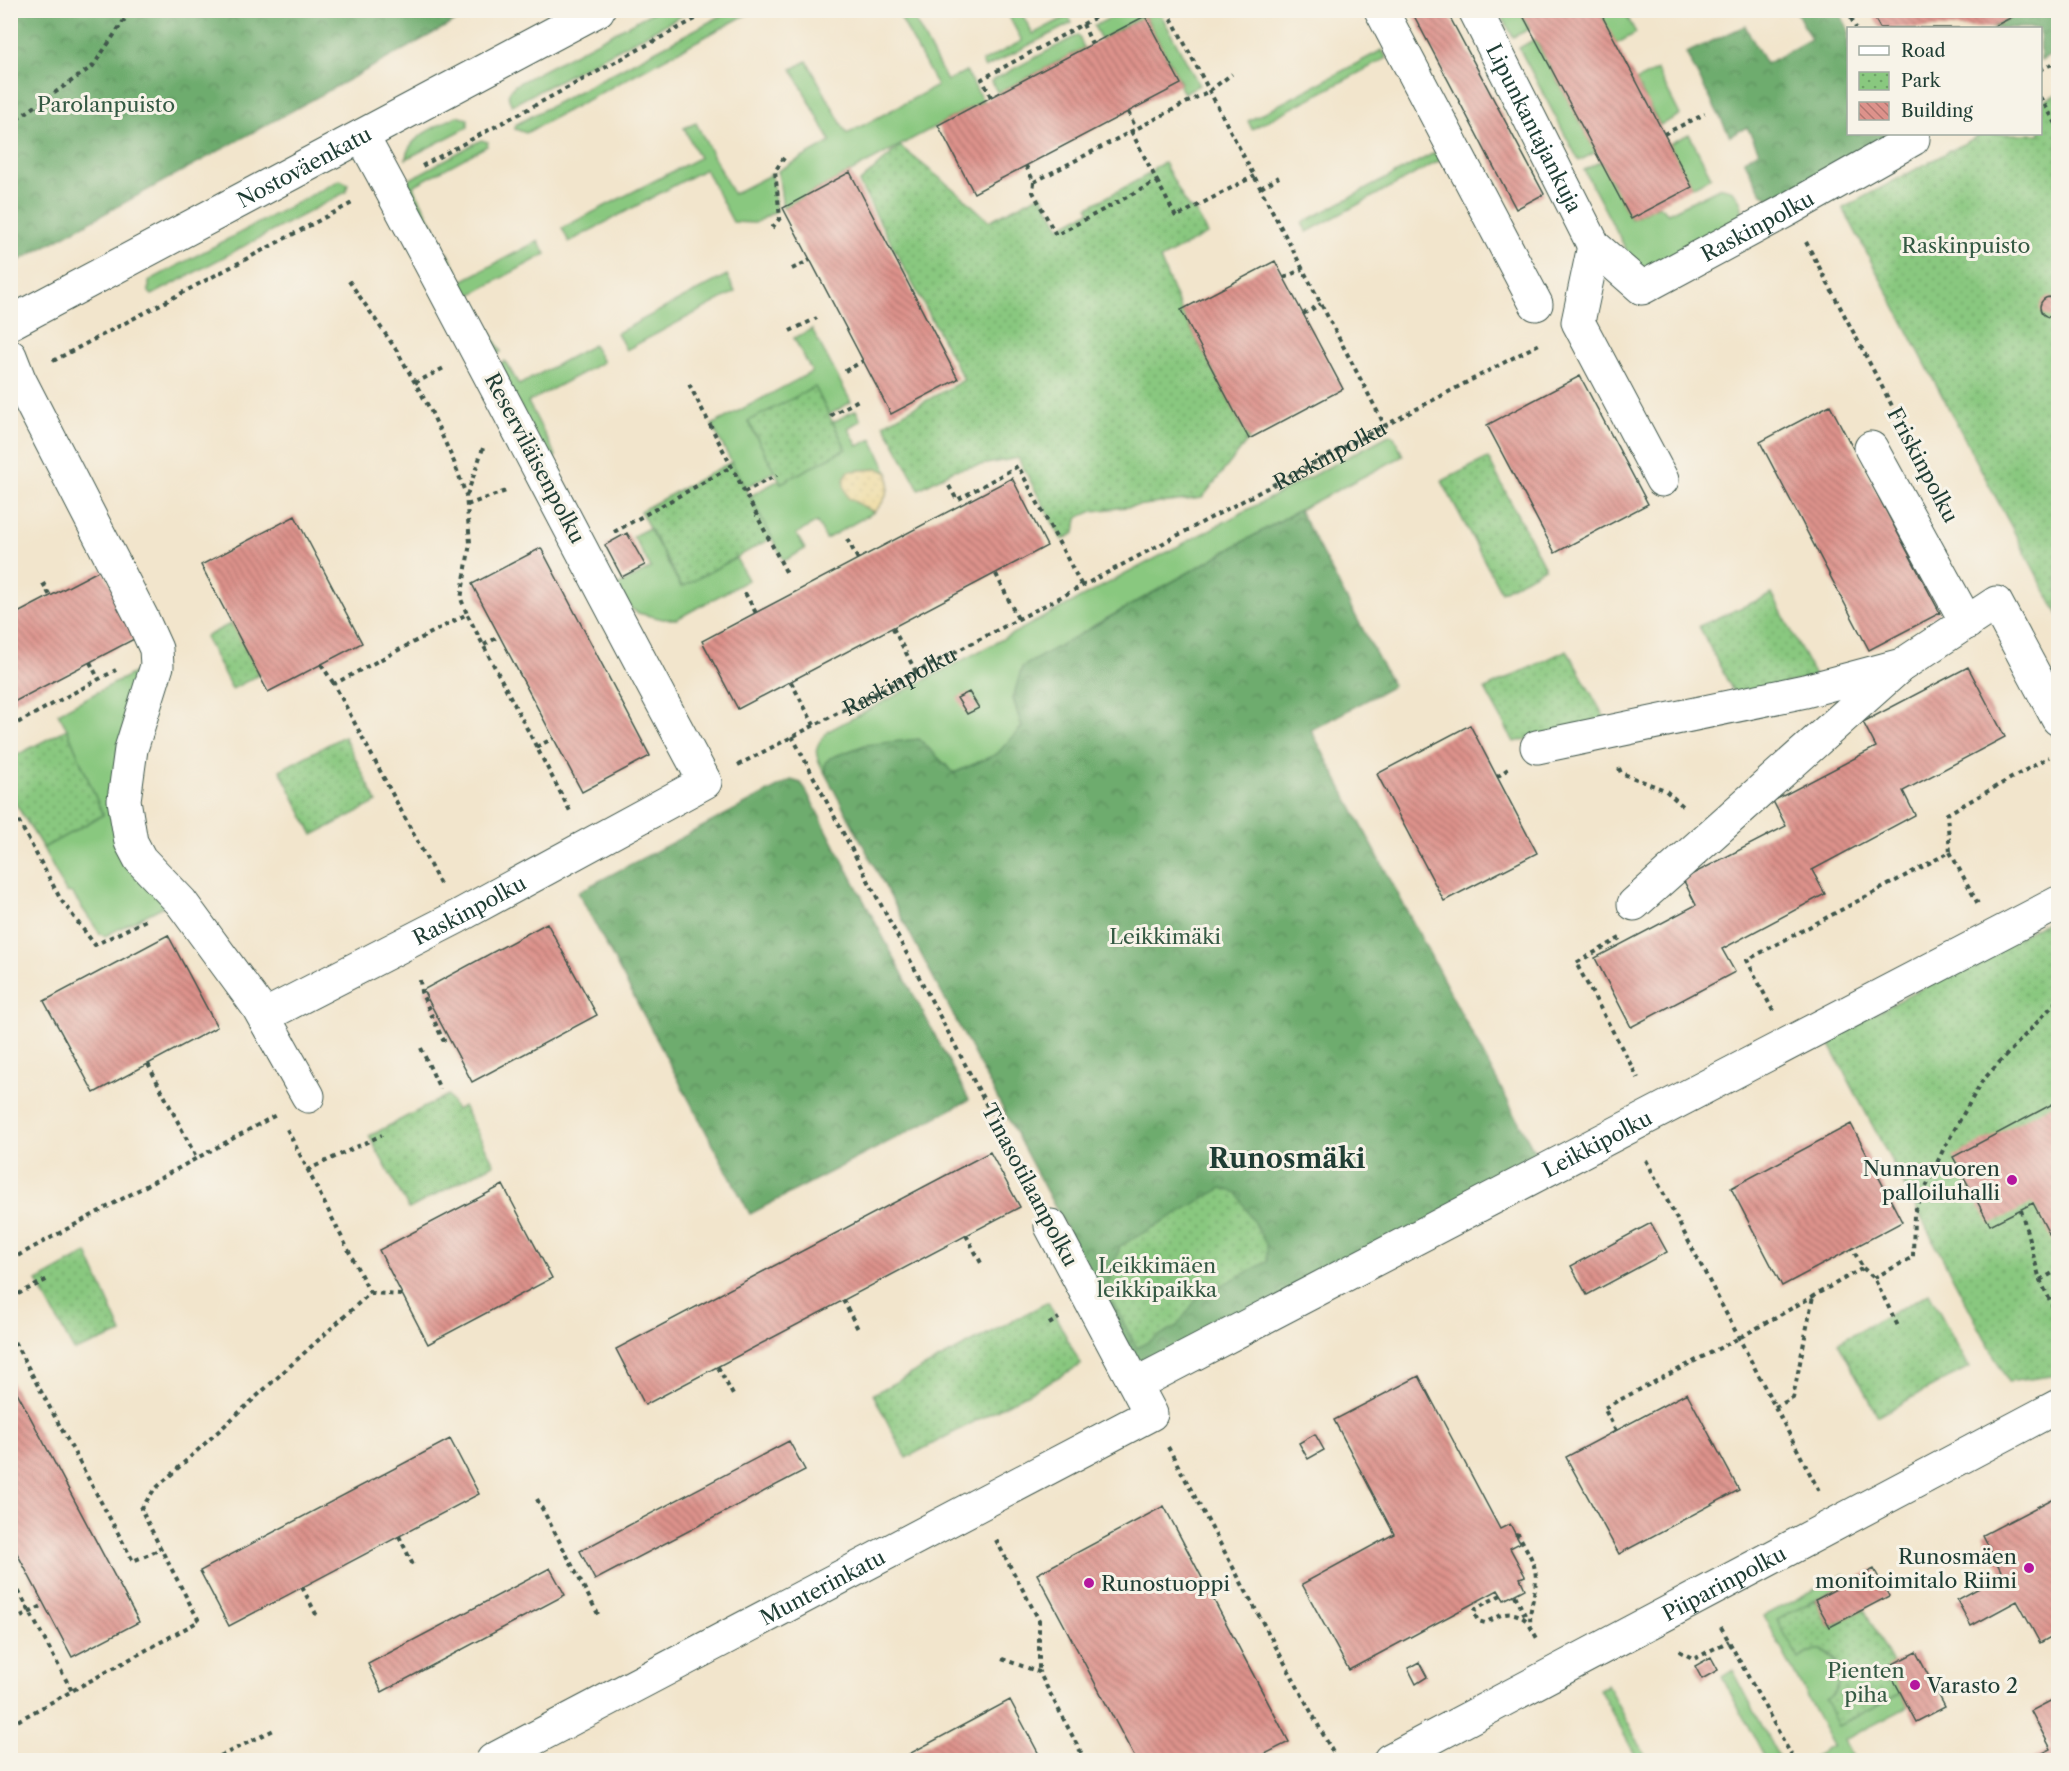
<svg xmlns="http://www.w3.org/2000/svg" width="2069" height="1771" viewBox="0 0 2069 1771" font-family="'Libre Caslon Text',serif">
	<defs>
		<pattern id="forest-crowns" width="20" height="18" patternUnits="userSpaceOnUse" patternTransform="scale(1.5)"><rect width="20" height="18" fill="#6eac6e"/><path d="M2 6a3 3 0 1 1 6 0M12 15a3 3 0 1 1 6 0" fill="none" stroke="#5a8d5b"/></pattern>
		<pattern id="sand-dots" width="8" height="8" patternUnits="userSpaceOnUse" patternTransform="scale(1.5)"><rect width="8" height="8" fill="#eeda9e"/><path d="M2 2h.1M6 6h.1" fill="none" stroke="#ccbc89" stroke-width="1.8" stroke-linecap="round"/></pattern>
		<pattern id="park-dots" width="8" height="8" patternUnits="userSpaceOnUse" patternTransform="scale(1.5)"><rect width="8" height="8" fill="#89c87f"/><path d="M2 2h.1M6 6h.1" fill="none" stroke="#6fa469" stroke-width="1.8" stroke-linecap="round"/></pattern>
		<pattern id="building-back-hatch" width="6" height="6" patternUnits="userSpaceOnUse" patternTransform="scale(1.5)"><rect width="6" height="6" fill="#dd928b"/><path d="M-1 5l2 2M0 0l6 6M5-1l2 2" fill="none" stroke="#b37872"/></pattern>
	</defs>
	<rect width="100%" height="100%" fill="#f7f3e8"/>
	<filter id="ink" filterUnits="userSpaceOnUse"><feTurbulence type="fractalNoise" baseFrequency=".0167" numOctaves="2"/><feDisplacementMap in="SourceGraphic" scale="12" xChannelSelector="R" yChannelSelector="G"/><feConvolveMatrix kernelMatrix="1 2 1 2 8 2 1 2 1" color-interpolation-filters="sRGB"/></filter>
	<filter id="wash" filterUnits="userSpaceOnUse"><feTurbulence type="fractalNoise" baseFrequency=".008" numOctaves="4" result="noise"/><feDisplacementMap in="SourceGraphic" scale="24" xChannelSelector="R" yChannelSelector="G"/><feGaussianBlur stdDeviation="1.35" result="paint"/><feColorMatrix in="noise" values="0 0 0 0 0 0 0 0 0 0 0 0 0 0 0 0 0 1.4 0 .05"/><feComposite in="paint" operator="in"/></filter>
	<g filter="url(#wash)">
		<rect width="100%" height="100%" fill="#f2e5cc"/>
		<path fill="#89c87f" stroke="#54825a" stroke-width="1.5" d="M 655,11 L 691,11 L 512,105 C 506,96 508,92 515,85 Z
			M 730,11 L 753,11 L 526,133 L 515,129 L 515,125 Z
			M 897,11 L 910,11 L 947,81 L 966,71 L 983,101 L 783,208 L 778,171 L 831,142 L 792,69 L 807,61 L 847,134 L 937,86 Z
			M 1006,11 L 1020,11 L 1033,34 L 1068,16 L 1072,23 L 985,68 L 982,62 L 1022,41 Z
			M 1124,11 L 1159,11 L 1199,85 L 1184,93 L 1179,85 L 1181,83 L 1145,16 L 1101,39 L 1094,26 Z
			M 1499,11 L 1520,11 L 1530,29 L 1513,37 Z
			M 1599,11 L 1624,11 L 1636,33 L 1616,44 Z
			M 1078,35 L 1084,48 L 998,93 L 991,81 Z
			M 1535,39 L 1596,152 L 1579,161 L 1519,48 Z
			M 1382,50 L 1387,58 L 1252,129 L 1248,121 Z
			M 1657,70 L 1680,115 L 1660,125 L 1636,81 Z
			M 457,116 L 468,119 L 468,127 L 406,159 C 406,137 440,125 457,116 Z
			M 696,123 L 733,194 L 772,174 L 776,211 L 755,223 L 733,222 L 705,169 L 569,242 L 562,228 L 699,158 L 684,128 Z
			M 1689,134 L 1711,177 L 1692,187 L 1669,144 Z
			M 481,140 L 488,142 L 487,146 L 413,186 L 443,244 L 436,248 L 403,183 Z
			M 1436,152 L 1441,160 L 1307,232 L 1302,223 Z
			M 1601,161 L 1631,219 L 1658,205 L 1668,213 L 1721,187 C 1736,188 1744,203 1742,217 L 1639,274 L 1584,170 Z
			M 340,180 L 348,184 L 346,192 L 152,295 L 149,292 L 149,282 L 152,279 Z
			M 538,241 L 546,254 L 470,295 L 501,352 L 493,356 L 441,257 L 448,253 L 462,281 Z
			M 727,275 L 735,292 L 626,350 L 617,333 Z
			M 812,329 L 851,402 L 829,415 L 815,387 L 748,422 L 775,471 L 745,488 L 712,425 L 812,372 L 794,338 Z
			M 593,345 L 603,362 L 528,402 L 556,456 L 549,461 L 498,365 L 505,361 L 519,385 Z
			M 856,410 L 861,420 L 848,428 L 858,446 L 872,439 L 888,473 L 880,469 L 857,470 L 855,502 L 874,512 L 826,539 L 817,522 L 796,534 L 805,549 L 784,561 L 750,496 L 779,480 L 781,483 L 846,449 L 833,422 Z
			M 1391,434 L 1394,437 L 1403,456 L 1299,510 L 1093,626 L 1013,698 L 1022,727 L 997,754 L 954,773 L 919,739 L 825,763 L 826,775 C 814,755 811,747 830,730 Z
			M 649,528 L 681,587 L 736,558 L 748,580 L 677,619 L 663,619 L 638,613 L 628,607 L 617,586 L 651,568 L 633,536 Z
			M 141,669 L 117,753 L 166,905 L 105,936 L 100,934 L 72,893 L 66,892 L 43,848 L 103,815 L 67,729 L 58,713 Z
			M 1844,1574 L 1848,1582 L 1778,1620 L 1807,1654 C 1810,1653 1813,1651 1816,1650 C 1822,1648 1825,1652 1829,1655 C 1843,1668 1844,1684 1830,1697 L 1838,1726 L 1901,1693 L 1908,1707 L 1844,1740 L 1854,1760 L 1808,1760 L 1833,1746 L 1764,1616 Z
			M 1733,1670 L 1780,1760 L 1766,1760 L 1722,1677 Z
			M 1607,1685 L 1648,1760 L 1638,1760 L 1599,1689 Z"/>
		<path fill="url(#forest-crowns)" stroke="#467451" stroke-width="1.5" d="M 11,10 L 474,10 L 474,11 L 11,265 Z
			M 1796,11 L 1839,11 L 1848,29 L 1848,134 L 1903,134 L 1773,200 L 1762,194 L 1744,160 L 1759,151 L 1747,127 L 1730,136 L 1686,53 L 1745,26 L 1766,64 L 1811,39 Z
			M 2018,11 L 2058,11 L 2058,51 L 2041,61 L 2040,28 L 1991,28 L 2019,13 Z
			M 1299,510 L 1393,686 L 1311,730 L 1540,1162 L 1153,1367 L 1137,1362 L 826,775 L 825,763 L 830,758 L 865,745 L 919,739 L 954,773 L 997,754 L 1022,727 L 1013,698 L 1022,667 Z
			M 791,780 L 801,783 L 804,787 L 969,1100 L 750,1214 L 578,892 Z"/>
		<path fill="url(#sand-dots)" stroke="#868c69" stroke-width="1.5" d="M 880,469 L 888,473 C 891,488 886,501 874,512 L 848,498 C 843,487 841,479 849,471 Z"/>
		<path fill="url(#park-dots)" stroke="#54825a" stroke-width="1.5" d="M 2058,93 L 2058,615 L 1843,208 L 1982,134 L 2040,134 L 2041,103 Z
			M 900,146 L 962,196 L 989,221 L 1041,194 L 1060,227 L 1090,211 L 1088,207 L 1149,174 L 1155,167 L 1164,163 L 1188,207 L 1196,212 L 1207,234 L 1160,259 L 1181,310 L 1249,439 L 1202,498 L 1093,511 L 1077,518 L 1075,533 L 1062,540 L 1018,458 L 954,470 L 919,489 L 884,424 L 964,380 L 859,183 Z
			M 815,387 L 846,449 L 781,483 L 748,421 Z
			M 1488,458 L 1545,568 L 1501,592 L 1442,481 Z
			M 731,462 L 772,538 L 682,587 L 640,511 Z
			M 1772,594 L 1815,676 L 1736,697 L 1699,626 Z
			M 232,623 L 259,675 L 232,689 L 205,637 Z
			M 1567,650 L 1607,722 L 1514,742 L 1485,689 Z
			M 67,729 L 103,815 L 43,848 L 11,796 L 11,758 Z
			M 344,736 L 377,802 L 313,835 L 280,770 Z
			M 2058,916 L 2058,1375 L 2008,1382 L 1827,1039 Z
			M 448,1095 L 456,1110 L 463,1106 L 494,1164 L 409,1209 L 369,1136 Z
			M 1222,1188 L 1237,1193 L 1267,1246 L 1267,1262 L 1198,1297 L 1177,1326 L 1137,1348 L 1106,1290 L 1120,1246 Z
			M 87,1253 L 122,1333 L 74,1351 L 37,1281 Z
			M 1929,1293 L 1969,1367 L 1878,1416 L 1838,1342 Z
			M 1048,1302 L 1081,1365 L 906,1458 L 873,1394 Z
			M 1815,1600 L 1830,1627 L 1864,1609 L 1893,1664 L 1901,1693 L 1838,1726 L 1825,1700 C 1855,1684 1834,1646 1817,1650 C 1811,1651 1804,1656 1799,1659 L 1777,1620 Z"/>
		<g id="blocks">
			<path fill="url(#building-back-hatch)" d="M 1411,10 L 1446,10 L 1544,194 L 1516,209 Z
				M 1520,10 L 1599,10 L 1692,187 L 1631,219 Z
				M 1870,10 L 2018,10 L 2020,13 L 1991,28 L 1880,28 Z
				M 1145,16 L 1181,84 L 974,193 L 938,125 Z
				M 850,172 L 958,379 L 891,414 L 783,208 Z
				M 1275,261 L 1343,389 L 1249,439 L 1181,310 Z
				M2040 307a10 10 0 1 1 20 0a10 10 0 1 1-20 0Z
				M 1580,376 L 1648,504 L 1555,553 L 1487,425 Z
				M 1830,405 L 1940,613 L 1869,650 L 1760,442 Z
				M 1012,478 L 1047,546 L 738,709 L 702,641 Z
				M 295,516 L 362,643 L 268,692 L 201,565 Z
				M 627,533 L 645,565 L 622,577 L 605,545 Z
				M 541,548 L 650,756 L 582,792 L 472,584 Z
				M 102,569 L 138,637 L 10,704 L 10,617 Z
				M 1968,667 L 2005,737 L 1903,791 L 1915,815 L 1812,870 L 1825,894 L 1722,949 L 1735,972 L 1631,1027 L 1595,958 L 1696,905 L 1683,879 L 1786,826 L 1773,801 L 1876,747 L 1863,722 Z
				M 969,692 L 979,708 L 967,714 L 957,698 Z
				M 1470,725 L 1537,853 L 1444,901 L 1377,774 Z
				M 547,923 L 597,1015 L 472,1082 L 423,990 Z
				M 168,935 L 217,1027 L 94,1093 L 44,1001 Z
				M 2058,1101 L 2058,1251 L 2033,1203 L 1990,1225 L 1953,1157 Z
				M 1851,1124 L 1902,1222 L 1782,1286 L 1731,1188 Z
				M 990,1152 L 1020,1207 L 645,1405 L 616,1349 Z
				M 503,1185 L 552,1278 L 428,1344 L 379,1250 Z
				M 1651,1223 L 1667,1252 L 1587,1295 L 1571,1266 Z
				M 1419,1376 L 1500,1529 L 1510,1524 L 1520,1543 L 1510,1548 L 1525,1576 L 1520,1578 L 1525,1589 L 1504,1600 L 1498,1590 L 1349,1670 L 1302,1584 L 1394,1534 L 1334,1420 Z
				M 10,1379 L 139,1622 L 72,1657 L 10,1540 Z
				M 1687,1393 L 1739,1490 L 1619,1554 L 1566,1457 Z
				M 1315,1434 L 1324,1450 L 1308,1459 L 1299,1443 Z
				M 450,1439 L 479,1494 L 229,1626 L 200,1571 Z
				M 789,1441 L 805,1470 L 595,1580 L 580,1551 Z
				M 2058,1496 L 2058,1633 L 2040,1643 L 2017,1601 L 1971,1626 L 1957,1600 L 2003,1575 L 1983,1535 Z
				M 1164,1506 L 1289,1742 L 1253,1760 L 1136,1760 L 1037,1574 Z
				M 550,1568 L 565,1595 L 382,1692 L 368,1664 Z
				M 1874,1569 L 1889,1596 L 1830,1627 L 1815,1600 Z
				M 1916,1652 L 1945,1707 L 1916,1722 L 1887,1667 Z
				M 1711,1657 L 1718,1670 L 1702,1679 L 1695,1666 Z
				M 1419,1662 L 1427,1677 L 1416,1684 L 1408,1668 Z
				M 2058,1697 L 2058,1760 L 2029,1760 L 2051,1749 L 2031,1711 Z
				M 1010,1700 L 1042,1760 L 912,1760 L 909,1754 Z"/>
		</g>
	</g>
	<g filter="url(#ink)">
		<use href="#blocks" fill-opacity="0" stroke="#3f564b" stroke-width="1.5"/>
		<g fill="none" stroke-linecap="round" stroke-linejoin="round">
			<defs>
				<g id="minor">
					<path d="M 1381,10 L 1536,304"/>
					<path id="s2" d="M 1475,10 L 1594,246 L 1642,288 L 1789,209 L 1913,139"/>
					<path d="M 1594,246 L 1578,322 L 1662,480"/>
					<path id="s3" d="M 10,323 L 598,10"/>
					<path d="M 10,356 L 19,379 L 142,618 L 156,649 L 157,666 L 131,749 L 124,800 L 131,842 L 140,859 L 181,902 L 258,1007 L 308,1096"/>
					<path d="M 1871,448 L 1967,623"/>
					<path d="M 1537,747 L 1805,691 L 1902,665 L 1996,603 L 2058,719"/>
					<path d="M 1634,904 L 1898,668"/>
					<path id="s4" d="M 264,1016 L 457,917 L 705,782 C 589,568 479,350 362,136"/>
					<path id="s5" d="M 1136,1384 L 2058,903"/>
					<path id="s6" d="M 493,1760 L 1151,1414 L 1051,1226"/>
					<path id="s7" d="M 1390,1760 L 2058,1406"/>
				</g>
			</defs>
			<use href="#minor" stroke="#3f564b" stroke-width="35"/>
			<g stroke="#3f564b" stroke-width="4" stroke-dasharray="4.5 4.5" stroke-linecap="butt">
				<path d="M 1167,10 L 1385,426"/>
				<path d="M 1847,10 L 1856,28"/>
				<path d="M 1083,24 L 1092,44"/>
				<path d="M 2040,70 L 2058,61"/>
				<path d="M 991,97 L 982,79 L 1109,10"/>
				<path d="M 2040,97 L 2058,127"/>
				<path d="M 1128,112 L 1136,128"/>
				<path d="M 10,124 L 93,66 L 131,10"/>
				<path d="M 1664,134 L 1705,114"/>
				<path d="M 422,166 L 712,10"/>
				<path d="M 1026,166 L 1034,182 L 1209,91 L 1232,74"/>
				<path d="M 1157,181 L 1176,217 L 1254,176"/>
				<path d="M 1034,182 L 1033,192 L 1056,235 L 1157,181 L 1131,131"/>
				<path d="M 1261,188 L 1279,177"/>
				<path d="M 772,228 L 780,218 L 775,171 L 784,158"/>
				<path d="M 1806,242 L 1900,421"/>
				<path d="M 792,269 L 810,260"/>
				<path d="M 1284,278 L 1302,269"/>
				<path d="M 349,281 L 397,351 L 430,409 L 454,462 L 466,495 L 470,543 L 461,599 L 467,614"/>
				<path d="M 1303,314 L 1321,304"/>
				<path d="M 790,331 L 817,318"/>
				<path d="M 53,361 L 354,202"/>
				<path d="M 845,371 L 863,361"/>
				<path d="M 415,383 L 444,368"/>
				<path d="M 689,384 L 786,572"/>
				<path d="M 830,416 L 860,399"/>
				<path d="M 949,486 L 957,500 L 1018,466 L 1082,586"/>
				<path d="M 744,492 L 777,475"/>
				<path d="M 467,495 L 483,448"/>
				<path d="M 467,505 L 509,490"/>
				<path d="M 614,532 L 731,467"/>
				<path d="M 847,539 L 858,559"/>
				<path d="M 996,574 L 1018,619"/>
				<path d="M 43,583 L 50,596"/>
				<path d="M 745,593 L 756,613"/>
				<path d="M 893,628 L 916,672"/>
				<path d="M 484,645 L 500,636"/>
				<path d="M 90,662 L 99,680"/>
				<path d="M 321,664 L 334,684"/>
				<path d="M 791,682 L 814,725"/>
				<path d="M 10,727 L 116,670"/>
				<path d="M 792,736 L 1034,1195"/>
				<path d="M 536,747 L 554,738"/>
				<path id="s1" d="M 738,765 L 1082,586 L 1541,343"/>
				<path d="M 1619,768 L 1621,773 L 1665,790 L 1685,808"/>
				<path d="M 1497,777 L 1508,769"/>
				<path d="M 10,805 L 61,900 L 95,945 L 146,920"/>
				<path d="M 1950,852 L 1978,904"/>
				<path d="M 440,884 L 334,684 L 467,614 L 571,813"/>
				<path d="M 1620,938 L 1576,963 L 1638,1078"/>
				<path d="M 420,980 L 421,992 L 443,1040 L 448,1037"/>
				<path d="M 1773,1011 L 1747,960 L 1950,852 L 1947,814 L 2049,757"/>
				<path d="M 421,1048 L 440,1089"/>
				<path d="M 148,1064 L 197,1159"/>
				<path d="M 1646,1160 L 1819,1491"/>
				<path d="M 307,1170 L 382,1135"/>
				<path d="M 2021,1210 L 2040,1280 L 2058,1317"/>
				<path d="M 966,1235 L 981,1263"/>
				<path d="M 10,1260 L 276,1115"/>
				<path d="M 1863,1268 L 1874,1278 L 1898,1326"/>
				<path d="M 1874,1278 L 1913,1257 L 1914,1213 L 1943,1150 L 1982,1081 L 2058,1000"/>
				<path d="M 2040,1280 L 2058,1270"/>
				<path d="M 370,1293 L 402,1295"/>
				<path d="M 10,1298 L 48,1279"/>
				<path d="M 843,1300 L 858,1329"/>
				<path d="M 1049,1324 L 1059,1318"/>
				<path d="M 10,1334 L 133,1561 L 161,1549 L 141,1509 L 154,1490 L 370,1293 L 286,1127"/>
				<path d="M 718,1367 L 733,1395"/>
				<path d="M 1775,1407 L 1793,1398 L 1813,1296"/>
				<path d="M 1616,1431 L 1604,1408 L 1739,1338 L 1863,1268 L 1852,1248"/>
				<path d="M 1168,1447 L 1337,1760"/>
				<path d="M 537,1499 L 599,1616"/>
				<path d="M 1515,1534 L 1519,1535 C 1524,1546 1533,1558 1535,1570 C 1539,1590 1527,1608 1531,1627"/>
				<path d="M 399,1536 L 413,1565"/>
				<path d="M 996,1540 L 1039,1620 L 1039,1672"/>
				<path d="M 10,1575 L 72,1691"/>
				<path d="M 302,1587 L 317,1616"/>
				<path d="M 1501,1595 L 1476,1608 L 1474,1613 L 1478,1621 L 1485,1623 C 1501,1614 1512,1608 1527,1621"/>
				<path d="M 1515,1595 L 1527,1619"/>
				<path d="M 13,1621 L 44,1605"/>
				<path d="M 1530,1626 L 1538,1640"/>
				<path d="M 1721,1627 L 1794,1760"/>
				<path d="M 1679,1651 L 1694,1659 L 1729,1641"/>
				<path d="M 1002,1659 L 1039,1672 L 1085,1760"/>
				<path d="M 10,1725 L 199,1621 L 161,1549"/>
				<path d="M 212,1760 L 276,1729"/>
			</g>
			<use href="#minor" stroke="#fff" stroke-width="33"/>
		</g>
	</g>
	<g fill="#b5179e" stroke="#f7f3e8" stroke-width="2">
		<circle cx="2012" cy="1180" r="6"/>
		<circle cx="2029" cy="1568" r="6"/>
		<circle cx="1089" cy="1583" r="6"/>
		<circle cx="1915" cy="1685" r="6"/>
	</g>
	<g text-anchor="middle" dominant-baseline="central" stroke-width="6" stroke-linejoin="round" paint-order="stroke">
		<g font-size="21" fill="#345943" stroke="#f7f3e8">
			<text x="106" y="104">Parolanpuisto</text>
			<text x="1966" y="245">Raskinpuisto</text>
			<text x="1165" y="936">Leikkimäki</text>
			<text x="1157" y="1265">Leikkimäen<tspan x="1157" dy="24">leikkipaikka</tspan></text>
			<text x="1866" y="1670">Pienten<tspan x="1866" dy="24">piha</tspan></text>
		</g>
		<g font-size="21" fill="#1f3d34" stroke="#f7f3e8">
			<text stroke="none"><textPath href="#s2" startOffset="132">Lipunkantajankuja</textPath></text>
			<text stroke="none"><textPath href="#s3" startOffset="333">Nostoväenkatu</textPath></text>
			<text stroke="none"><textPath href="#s2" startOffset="459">Raskinpolku</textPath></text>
			<text stroke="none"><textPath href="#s1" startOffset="668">Raskinpolku</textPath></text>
			<text transform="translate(535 458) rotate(62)">Reserviläisenpolku</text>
			<text transform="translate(1923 465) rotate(62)">Friskinpolku</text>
			<text stroke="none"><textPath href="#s1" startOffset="182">Raskinpolku</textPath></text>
			<text stroke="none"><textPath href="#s4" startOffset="231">Raskinpolku</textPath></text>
			<text stroke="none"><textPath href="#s5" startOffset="520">Leikkipolku</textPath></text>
			<text transform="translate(1030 1185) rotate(62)">Tinasotilaanpolku</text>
			<text stroke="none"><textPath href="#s7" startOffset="378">Piiparinpolku</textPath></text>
			<text stroke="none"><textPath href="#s6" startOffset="372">Munterinkatu</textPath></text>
		</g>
		<g font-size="21" fill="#1f3d34" stroke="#f7f3e8" text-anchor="end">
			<text x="2000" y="1168">Nunnavuoren<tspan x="2000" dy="24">palloiluhalli</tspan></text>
			<text x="2017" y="1556">Runosmäen<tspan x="2017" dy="24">monitoimitalo Riimi</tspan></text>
			<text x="1101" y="1583" text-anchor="start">Runostuoppi</text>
			<text x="1927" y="1685" text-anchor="start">Varasto 2</text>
		</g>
		<g font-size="27" font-weight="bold" fill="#1f3d34" stroke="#f7f3e8">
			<text x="1287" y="1158">Runosmäki</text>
		</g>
	</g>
	<rect width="2069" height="1771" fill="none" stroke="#f7f3e8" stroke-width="36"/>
	<rect x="1847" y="27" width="195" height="108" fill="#f7f3e8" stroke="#a1aaa0" stroke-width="1.5"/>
	<rect x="1859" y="46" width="30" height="9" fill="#ffffff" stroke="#a1aaa0" stroke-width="1.5"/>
	<text x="1901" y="57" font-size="18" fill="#1f3d34">Road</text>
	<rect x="1859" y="72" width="30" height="18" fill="url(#park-dots)" stroke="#a1aaa0" stroke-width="1.5"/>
	<text x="1901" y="87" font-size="18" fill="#1f3d34">Park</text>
	<rect x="1859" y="102" width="30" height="18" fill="url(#building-back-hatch)" stroke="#a1aaa0" stroke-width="1.5"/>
	<text x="1901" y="117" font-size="18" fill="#1f3d34">Building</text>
</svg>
